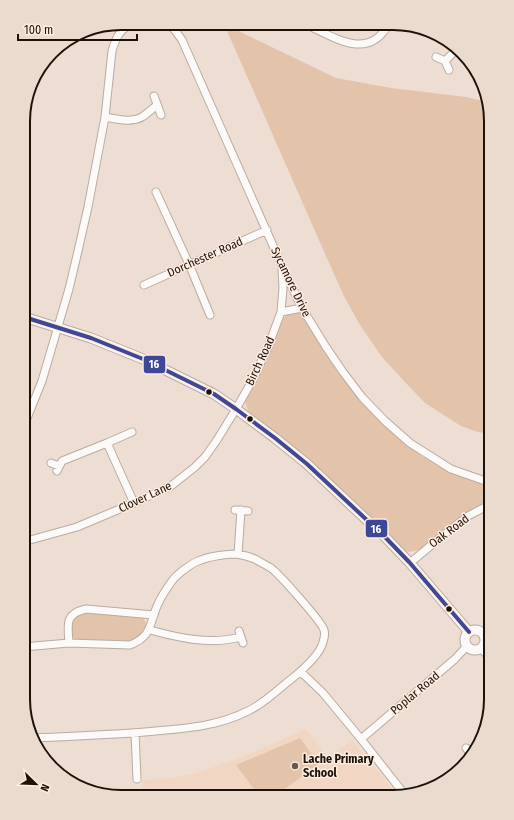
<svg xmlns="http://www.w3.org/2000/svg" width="514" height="820" viewBox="0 0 514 820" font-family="'Fira Sans Condensed',sans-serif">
	<rect width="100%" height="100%" fill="#edddd2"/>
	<path fill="#f1d7c3" d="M 306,729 L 328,758 L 352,740 L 398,796 L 393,797 L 143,796 L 142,780 L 164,779 L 195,774 L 252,753 Z"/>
	<path fill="#e3c3aa" d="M 224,24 L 336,78 L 391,88 L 466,97 L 487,102 L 491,121 L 491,434 L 478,432 L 461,426 L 425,403 L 404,381 L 382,357 L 360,325 L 344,296 L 326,256 Z
		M 297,311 L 303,316 L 338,373 L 370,411 L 400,440 L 423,457 L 448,470 L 480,483 L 487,488 L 490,494 L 488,501 L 468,514 L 419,550 L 409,552 L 404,550 L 391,536 L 328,477 L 273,430 L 248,411 L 245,401 L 246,398 L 262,369 L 271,348 L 281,320 L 289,313 Z
		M 83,612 L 143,617 L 146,623 L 144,631 L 138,637 L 128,641 L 78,640 L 74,638 L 72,635 L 71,625 L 73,619 Z
		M 300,738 L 319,764 L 274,797 L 260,797 L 236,765 Z"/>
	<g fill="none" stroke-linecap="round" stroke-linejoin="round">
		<defs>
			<path id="minor" d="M 165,23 L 174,29 L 182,40 L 282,266 L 302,308 L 326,347 L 343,372 L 362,397 L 385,421 L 410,443 L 451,469 L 491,483
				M 305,24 C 333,36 367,62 388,25
				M 436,57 L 445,61
				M 449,70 L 445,61 L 457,49
				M 154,96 L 161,115
				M 105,117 C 117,119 131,123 142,117 C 148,113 152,109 157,105
				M 156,192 L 189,264 L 210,315
				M 144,285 L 267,230
				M 281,312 L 302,308
				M 23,428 L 42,381 L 69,289 L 78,251 L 88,207 L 105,117 L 112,51 C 116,37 120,28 135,23
				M 107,443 L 132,432
				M 51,463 L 59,466
				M 57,471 L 62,461 L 107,443 L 134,503
				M 235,510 L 248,511
				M 23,542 L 77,527 L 134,503 L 171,486 L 195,467 L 205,457 L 217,440 L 236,409 L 252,381 L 268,347 L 281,312 L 283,288 L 282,270
				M 238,554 L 241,510
				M 410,563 L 441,537 L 468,516 L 491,504
				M 150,630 C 179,638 210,645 241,637
				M 239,631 L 243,643
				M 483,634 L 491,627
				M 69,643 C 68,625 64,614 86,609 L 154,615
				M 23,647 L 69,643 L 130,645 C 153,636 149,623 158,604 C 161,597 167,588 172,581 C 177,574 193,562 201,560 C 211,556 227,554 237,554 C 243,555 250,557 255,559 C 260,562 266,565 271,568 C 279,574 322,622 324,630 C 325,633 324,639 323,642 C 320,655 299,673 289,681 C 276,691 263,704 248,711 C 218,726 189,728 156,731 C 115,735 73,736 31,738
				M 301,672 L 323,693 L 361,739 L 405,795
				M 135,733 L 137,779
				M 361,739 L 455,659 L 467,646
				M 466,748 L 472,756"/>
			<path id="tertiary" d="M 24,317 L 91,338 L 143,359 L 214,394 L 236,409 L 275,438 L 307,464 L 385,537 L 410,563 L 469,632
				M465 640a10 10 0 1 1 20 0a10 10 0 1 1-20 0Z
				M 482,648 L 491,658"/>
		</defs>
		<use href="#minor" stroke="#b8aca3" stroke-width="9"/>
		<use href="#tertiary" stroke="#b8aca3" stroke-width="11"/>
		<use href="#minor" stroke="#fcfaf8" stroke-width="7"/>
		<use href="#tertiary" stroke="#fcfaf8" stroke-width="9"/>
		<defs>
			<path id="bus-1" d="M 24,317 L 91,338 L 143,359 L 214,394 L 236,409 L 275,438 L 307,464 L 385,537 L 410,563 L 469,632"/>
		</defs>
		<use href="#bus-1" stroke="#fdecdf" stroke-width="7"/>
		<use href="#bus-1" stroke="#3f4797" stroke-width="4"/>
	</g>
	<g fill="#1c120a" stroke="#fdecdf" stroke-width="1.5">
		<circle cx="209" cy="392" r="3.5"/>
		<circle cx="250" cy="419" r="3.5"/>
		<circle cx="449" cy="609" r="3.5"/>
	</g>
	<circle fill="#655950" stroke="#fdecdf" stroke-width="1.5" cx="295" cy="766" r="4"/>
	<g text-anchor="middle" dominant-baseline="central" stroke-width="3" stroke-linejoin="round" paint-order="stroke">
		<g font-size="12" fill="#1c120a" stroke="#fdecdf">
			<text transform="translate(205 257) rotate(-24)">Dorchester Road</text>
			<text transform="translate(291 282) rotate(64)">Sycamore Drive</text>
			<text transform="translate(260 361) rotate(-65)">Birch Road</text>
			<text transform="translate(145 497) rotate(-25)">Clover Lane</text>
			<text transform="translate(449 531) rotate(-37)">Oak Road</text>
			<text transform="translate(415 693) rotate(-40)">Poplar Road</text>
		</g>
		<g font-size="12" font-weight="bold" fill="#1c120a" stroke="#fdecdf" text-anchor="start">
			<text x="303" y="759">Lache Primary<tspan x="303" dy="14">School</tspan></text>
		</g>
	</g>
	<path d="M0 0H514V820H0ZM121 30H393A91 91 0 0 1 484 121V699A91 91 0 0 1 393 790H121A91 91 0 0 1 30 699V121A91 91 0 0 1 121 30Z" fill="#ebdbce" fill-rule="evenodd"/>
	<path fill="none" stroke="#1c120a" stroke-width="2" d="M121 30H393A91 91 0 0 1 484 121V699A91 91 0 0 1 393 790H121A91 91 0 0 1 30 699V121A91 91 0 0 1 121 30Z"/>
	<g stroke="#fdecdf" stroke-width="1.5">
		<rect x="143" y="355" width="23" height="19" rx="4" fill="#3f4797"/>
		<rect x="365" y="519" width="23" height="19" rx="4" fill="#3f4797"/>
	</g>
	<g font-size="11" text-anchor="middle" font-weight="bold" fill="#fff">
		<text x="154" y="368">16</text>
		<text x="376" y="533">16</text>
	</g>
	<g transform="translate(36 784) rotate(113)" stroke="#fdecdf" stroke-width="3" paint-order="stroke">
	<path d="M0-3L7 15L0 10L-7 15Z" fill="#1c120a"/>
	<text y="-6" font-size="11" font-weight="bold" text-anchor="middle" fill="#1c120a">N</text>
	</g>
	<path d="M18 34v6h119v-6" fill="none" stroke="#1c120a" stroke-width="2"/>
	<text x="24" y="34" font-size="12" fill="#1c120a" stroke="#fdecdf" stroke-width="3" paint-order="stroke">100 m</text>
</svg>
